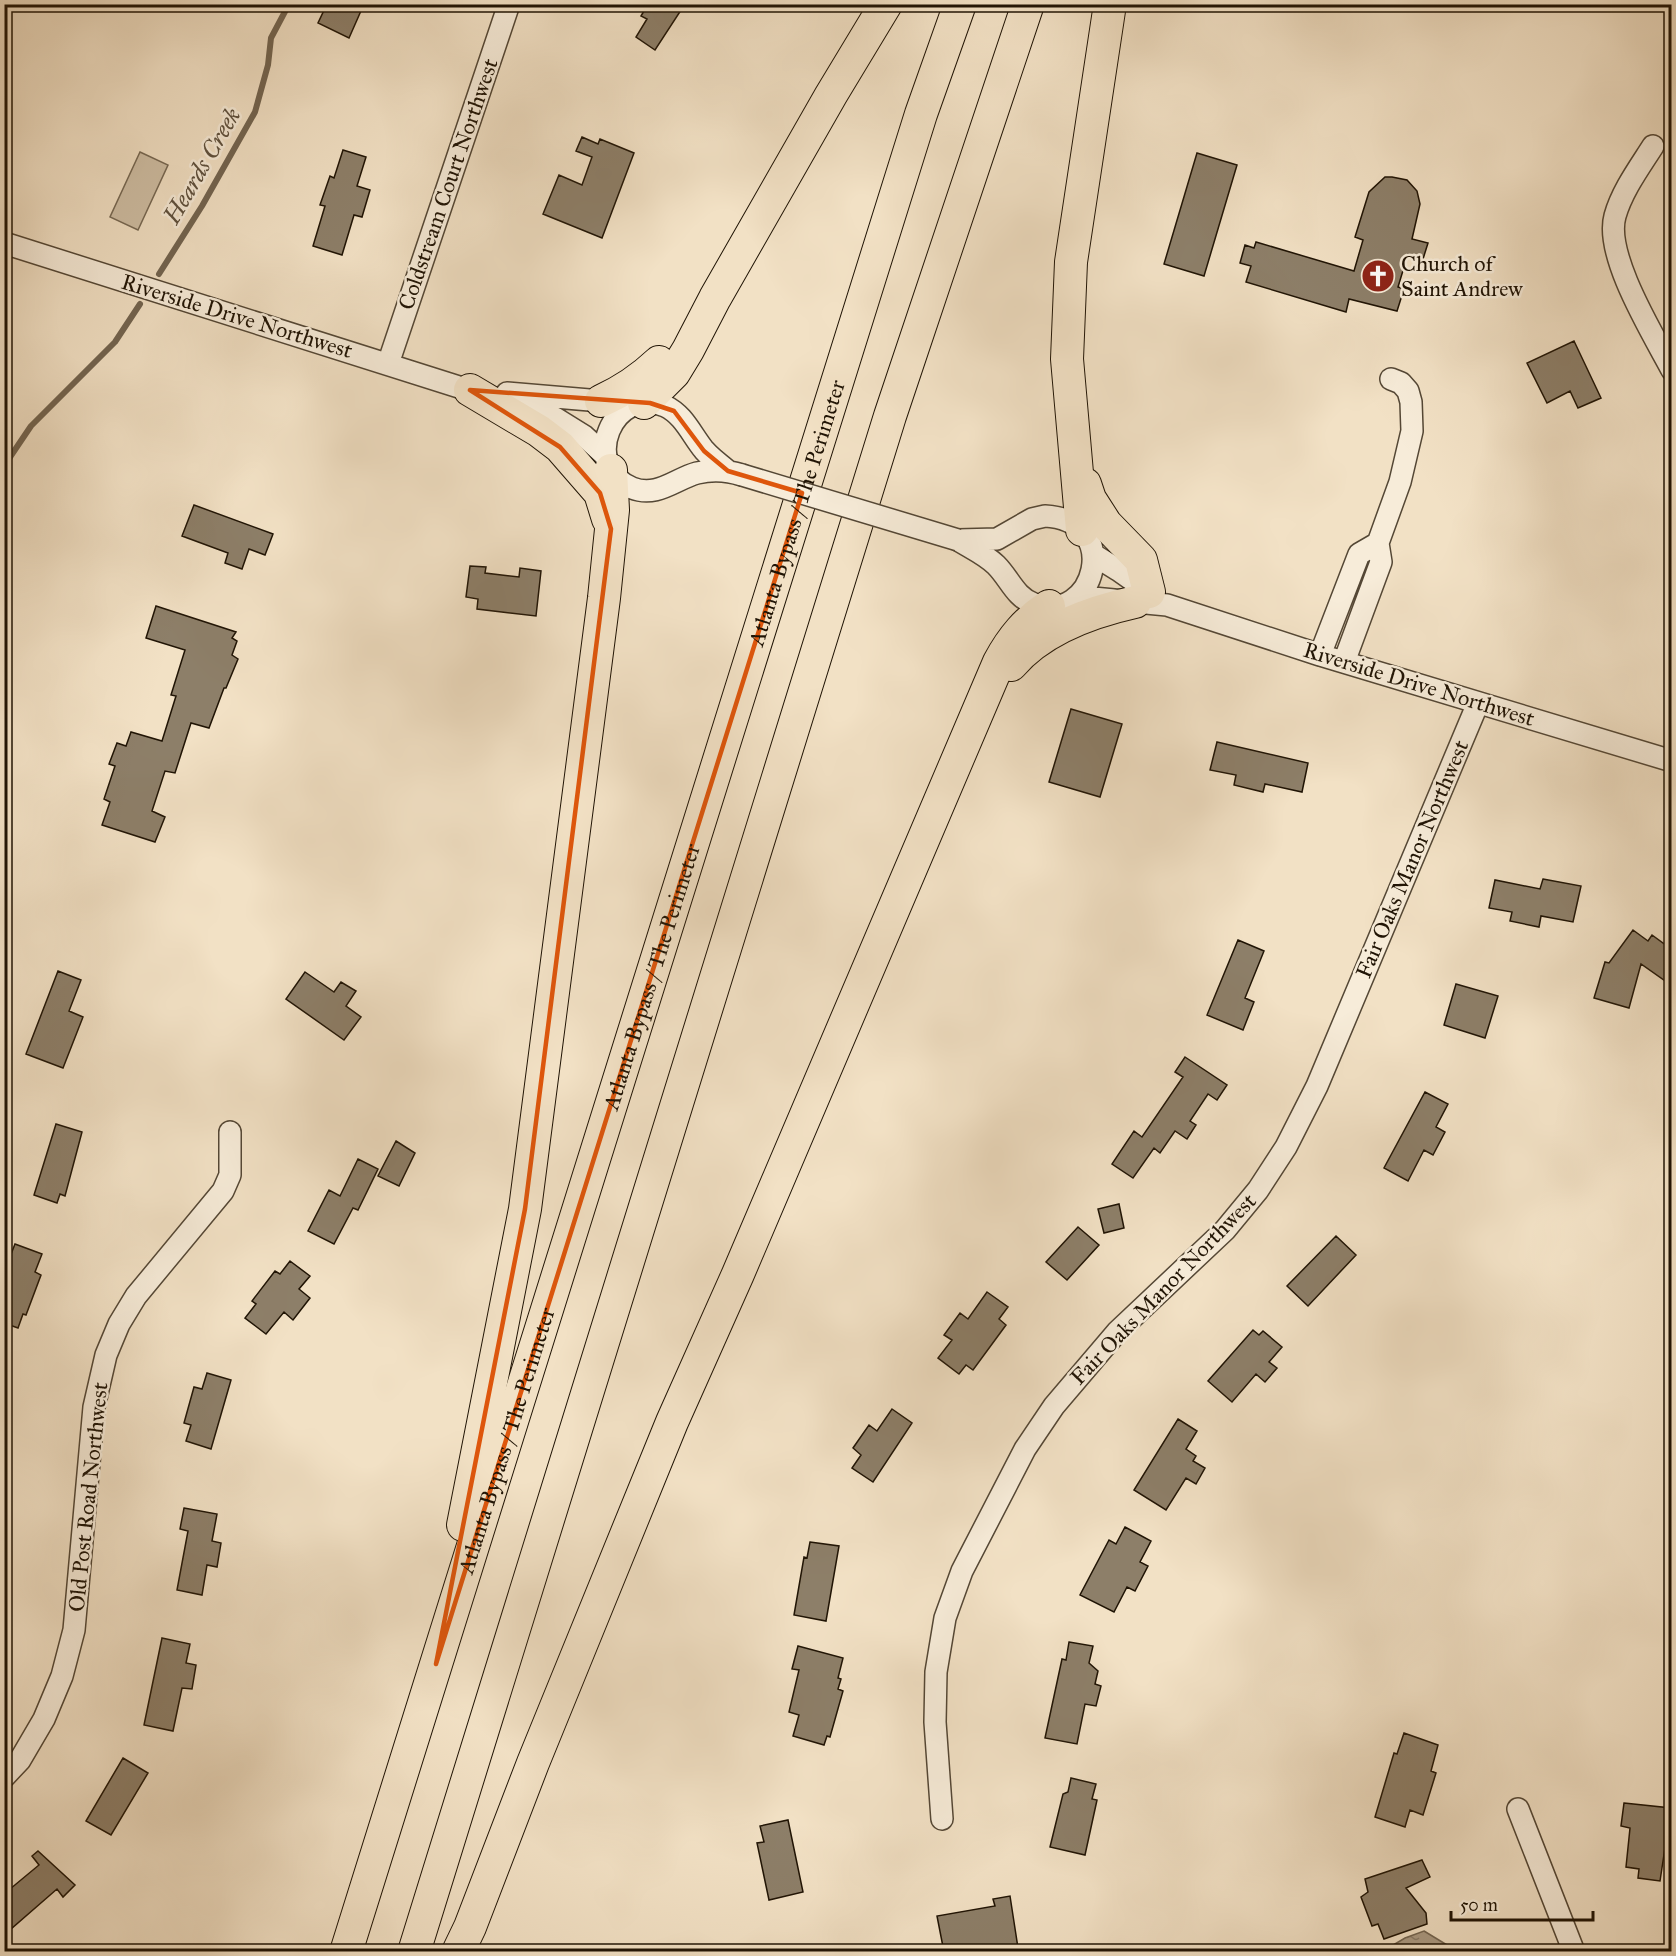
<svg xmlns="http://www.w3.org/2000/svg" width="1676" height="1956" viewBox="0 0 1676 1956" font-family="'IM FELL Great Primer',serif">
	<defs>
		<pattern id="water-ripples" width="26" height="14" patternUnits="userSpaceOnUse" patternTransform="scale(1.5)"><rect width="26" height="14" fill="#ab9b84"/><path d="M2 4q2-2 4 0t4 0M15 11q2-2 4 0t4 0" fill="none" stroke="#8b7d6a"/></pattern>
	</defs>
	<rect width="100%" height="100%" fill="#f2e1c5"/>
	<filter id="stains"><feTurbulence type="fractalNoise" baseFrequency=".00333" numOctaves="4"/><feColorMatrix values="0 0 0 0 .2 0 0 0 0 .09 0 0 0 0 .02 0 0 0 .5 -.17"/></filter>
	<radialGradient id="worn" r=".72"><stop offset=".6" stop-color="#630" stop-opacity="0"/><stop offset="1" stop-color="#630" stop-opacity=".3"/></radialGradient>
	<path fill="#cebea4" stroke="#776954" stroke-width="1.5" d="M 140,152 L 168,165 L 138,230 L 110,217 Z"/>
	<path fill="url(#water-ripples)" stroke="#736551" stroke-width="1.5" d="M 1424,1931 L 1447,1945 L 1464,1951 L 1383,1951 L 1405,1938 Z"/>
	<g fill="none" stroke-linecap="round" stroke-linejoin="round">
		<path stroke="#736551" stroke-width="6" d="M 159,274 L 202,206 L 255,112 L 268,65 L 271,38 L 289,4
			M 4,466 L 31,426 L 115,342 L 140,304"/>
	</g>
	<path fill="#8d7f69" stroke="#201405" stroke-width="1.5" d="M 327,4 L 364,4 L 349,38 L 318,23 Z
		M 648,4 L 685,4 L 655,50 L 636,37 L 647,19 L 641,16 Z
		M 582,137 L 598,144 L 600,139 L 634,153 L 602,238 L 543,214 L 559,175 L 582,185 L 592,157 L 576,151 Z
		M 343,150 L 366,157 L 357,186 L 370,190 L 362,217 L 354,215 L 342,255 L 313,246 L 325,206 L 320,205 L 330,176 L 334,178 Z
		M 1197,153 L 1237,165 L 1204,276 L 1164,264 Z
		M 1385,177 L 1392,177 L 1407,180 L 1417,191 L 1420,204 L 1412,239 L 1428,243 L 1423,259 L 1408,254 L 1398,287 L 1404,289 L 1397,311 L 1349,299 L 1346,312 L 1246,282 L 1251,266 L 1240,263 L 1245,245 L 1254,248 L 1256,242 L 1354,271 L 1363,240 L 1355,237 L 1369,192 Z
		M 1574,341 L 1601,398 L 1578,408 L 1570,391 L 1547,403 L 1527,363 Z
		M 194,505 L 273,534 L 265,555 L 249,549 L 242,569 L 225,563 L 228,553 L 182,536 Z
		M 470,566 L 486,567 L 485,573 L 519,577 L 520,568 L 541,571 L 536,616 L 477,609 L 478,599 L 466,597 Z
		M 156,606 L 236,632 L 232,638 L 237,641 L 232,655 L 238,659 L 226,688 L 224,688 L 209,728 L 191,723 L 175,773 L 165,771 L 152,811 L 165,817 L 155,842 L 102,825 L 110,802 L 104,799 L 115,766 L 109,764 L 117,743 L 126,746 L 131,732 L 162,741 L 176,696 L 171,695 L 185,650 L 146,638 Z
		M 1071,709 L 1122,724 L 1100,797 L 1049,782 Z
		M 1217,742 L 1308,763 L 1302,792 L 1265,784 L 1263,792 L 1234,785 L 1236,775 L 1210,770 Z
		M 1543,879 L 1581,886 L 1573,922 L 1541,916 L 1539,927 L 1510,921 L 1512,912 L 1489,908 L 1495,880 L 1540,889 Z
		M 1633,930 L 1648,941 L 1652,935 L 1671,949 L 1671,985 L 1641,964 L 1629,1008 L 1594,998 L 1605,962 L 1609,963 Z
		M 1238,940 L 1264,951 L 1245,998 L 1254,1002 L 1243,1030 L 1207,1015 Z
		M 58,971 L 81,980 L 69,1011 L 83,1017 L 63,1068 L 26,1054 Z
		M 305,972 L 334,992 L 341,982 L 356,991 L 346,1006 L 361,1017 L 344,1040 L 286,999 Z
		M 1456,984 L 1498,996 L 1485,1038 L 1444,1025 Z
		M 1185,1057 L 1227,1085 L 1217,1100 L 1208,1094 L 1190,1121 L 1196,1125 L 1187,1139 L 1175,1131 L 1160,1153 L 1154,1148 L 1133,1178 L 1112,1164 L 1134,1131 L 1142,1137 L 1183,1077 L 1175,1072 Z
		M 1425,1092 L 1448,1104 L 1436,1127 L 1445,1132 L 1433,1155 L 1424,1150 L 1408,1181 L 1384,1168 Z
		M 56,1124 L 82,1132 L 65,1196 L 60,1194 L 57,1203 L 34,1195 Z
		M 396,1141 L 415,1153 L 399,1186 L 378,1176 Z
		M 358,1159 L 378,1169 L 358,1210 L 353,1208 L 334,1244 L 308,1231 L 329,1190 L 340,1196 Z
		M 1119,1204 L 1124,1228 L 1104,1233 L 1098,1209 Z
		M 1078,1227 L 1099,1245 L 1067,1280 L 1046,1262 Z
		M 1336,1236 L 1356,1255 L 1308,1306 L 1287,1286 Z
		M 15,1244 L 42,1254 L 35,1272 L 41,1275 L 26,1315 L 23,1314 L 18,1328 L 4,1323 L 4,1272 Z
		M 290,1261 L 310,1276 L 299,1289 L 310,1298 L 293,1320 L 284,1312 L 266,1334 L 245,1318 L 256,1304 L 252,1301 L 275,1271 L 280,1274 Z
		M 987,1292 L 1008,1307 L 999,1319 L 1006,1325 L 973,1370 L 966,1365 L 959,1374 L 938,1358 L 952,1340 L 944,1335 L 960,1313 L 968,1319 Z
		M 1253,1330 L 1259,1335 L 1263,1331 L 1282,1347 L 1269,1362 L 1277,1368 L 1265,1382 L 1256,1374 L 1232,1402 L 1208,1381 Z
		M 207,1373 L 231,1380 L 211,1449 L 186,1441 L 191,1425 L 184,1423 L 194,1387 L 202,1389 Z
		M 892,1409 L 912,1423 L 873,1482 L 852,1468 L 861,1455 L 853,1448 L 869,1425 L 877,1431 Z
		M 1178,1419 L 1197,1431 L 1186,1449 L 1196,1456 L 1193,1461 L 1205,1468 L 1196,1484 L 1186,1478 L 1166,1510 L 1134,1490 Z
		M 184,1508 L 217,1514 L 212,1541 L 221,1543 L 217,1567 L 207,1565 L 202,1595 L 177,1590 L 188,1531 L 180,1529 Z
		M 1125,1527 L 1151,1541 L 1140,1562 L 1148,1566 L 1135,1591 L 1127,1587 L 1114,1612 L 1080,1595 L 1109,1540 L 1116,1544 Z
		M 810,1542 L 839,1546 L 826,1621 L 794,1615 L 804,1557 L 807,1558 Z
		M 162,1638 L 190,1644 L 186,1663 L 196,1665 L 192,1689 L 182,1688 L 173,1731 L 144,1725 Z
		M 1069,1642 L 1093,1646 L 1089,1663 L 1098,1671 L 1095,1684 L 1101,1686 L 1096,1706 L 1085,1704 L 1077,1744 L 1045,1738 L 1062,1659 L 1066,1660 Z
		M 798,1646 L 843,1658 L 838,1678 L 841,1679 L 838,1689 L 843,1691 L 830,1737 L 827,1736 L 824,1745 L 793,1736 L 799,1715 L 789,1712 L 799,1670 L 792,1669 Z
		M 1404,1733 L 1438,1745 L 1431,1771 L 1436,1773 L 1423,1815 L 1410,1810 L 1405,1827 L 1375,1817 L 1394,1753 L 1397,1754 Z
		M 123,1758 L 148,1773 L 111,1835 L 86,1821 Z
		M 1071,1778 L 1096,1784 L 1092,1799 L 1097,1800 L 1085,1855 L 1050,1847 L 1063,1794 L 1068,1792 Z
		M 1624,1803 L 1671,1808 L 1660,1881 L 1638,1878 L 1639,1869 L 1626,1867 L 1630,1828 L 1621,1826 Z
		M 788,1820 L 803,1892 L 769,1900 L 757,1843 L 764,1842 L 760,1826 Z
		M 38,1851 L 75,1885 L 63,1897 L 57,1889 L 4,1935 L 4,1894 L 39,1865 L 32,1856 Z
		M 1422,1860 L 1430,1877 L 1406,1888 L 1426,1913 L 1427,1924 L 1384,1939 L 1378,1924 L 1372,1926 L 1361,1897 L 1368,1892 L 1365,1879 Z
		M 1010,1896 L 1018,1948 L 988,1952 L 944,1952 L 937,1916 L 995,1906 L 993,1899 Z"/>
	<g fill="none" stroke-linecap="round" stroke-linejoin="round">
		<defs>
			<path id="minor" d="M 1653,146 C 1639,168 1622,191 1615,216 C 1604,255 1653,334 1672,370
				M 4,243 L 481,394
				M 388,364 L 509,4
				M 507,393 L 613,402
				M 513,404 L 555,418 L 584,436 L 606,456
				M 728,471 C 719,464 711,458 704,450 C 691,434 684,415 665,406 C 613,384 579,466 632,488 C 657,498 675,479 697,473 C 713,469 727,470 742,475
				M 1045,516 C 1124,520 1095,626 1034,604 C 1015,597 1010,579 996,565 C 986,555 971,548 958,540 L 997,539 L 1032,519 Z
				M 1094,555 L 1118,570 L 1152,594
				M 1075,599 L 1093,598 L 1167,605 L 1320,655 L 1672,761
				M 1320,655 L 1359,554 L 1378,543
				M 1344,662 L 1381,562 L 1378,543 L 1400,482 L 1412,431 L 1411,402 L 1408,391 L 1401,383 L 1391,379
				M 4,1777 L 20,1760 L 44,1719 L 62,1676 L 74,1630 L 94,1407 L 106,1355 L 119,1324 L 136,1296 L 223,1191 L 230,1175 L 230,1132
				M 1518,1809 L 1574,1952
				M 942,1819 L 935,1722 L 936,1672 L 945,1618 L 962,1571 L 1025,1449 L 1054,1406 L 1117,1332 L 1225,1230 L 1258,1190 L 1286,1147 L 1317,1086 L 1478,703"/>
			<g id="highway">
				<path d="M 470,390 L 539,431 L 560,447 L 600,493 L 608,519"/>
				<path d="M 601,401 C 623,391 641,379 659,362"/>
				<path d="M 644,403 L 674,373 L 688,350 L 715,298 L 831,95 L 886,4"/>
				<path d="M 1085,484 L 1090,499 L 1106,524 L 1141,560 L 1149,592"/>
				<path d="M 1082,530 L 1067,359 L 1071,262 L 1110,4"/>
				<path d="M 1011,665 C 1042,629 1090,612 1135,602"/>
				<path d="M 463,1525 L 525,1209 L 604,598 L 613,510 L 611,470"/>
				<path id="s1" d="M 346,1952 L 921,114 L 960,4"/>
				<path d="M 414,1952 L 890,416 L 1028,4"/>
				<path d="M 458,1952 L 470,1927 L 533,1763 L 672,1422 L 738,1274 L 999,662 C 1012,638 1026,621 1049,606"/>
			</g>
		</defs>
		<use href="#minor" stroke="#544735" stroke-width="24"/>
		<use href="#highway" stroke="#201405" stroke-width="34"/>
		<use href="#minor" stroke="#f7ecd9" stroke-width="21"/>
		<use href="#highway" stroke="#f2e1c5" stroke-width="32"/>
		<defs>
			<path id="minor-bridge" d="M 742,475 L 958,540"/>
		</defs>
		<use href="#minor-bridge" stroke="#544735" stroke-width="24" stroke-linecap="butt"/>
		<use href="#minor-bridge" stroke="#f7ecd9" stroke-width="21"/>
	</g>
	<path fill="none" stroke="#de560c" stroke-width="4.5" stroke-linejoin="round" d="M 470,390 L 650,403 L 674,411 L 704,451 L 728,471 L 802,493 L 436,1664 L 525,1209 L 611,529 L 600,493 L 560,447 Z"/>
	<defs>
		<symbol id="church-disc" viewBox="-11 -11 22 22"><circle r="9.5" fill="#8f2418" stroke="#f7ecd9"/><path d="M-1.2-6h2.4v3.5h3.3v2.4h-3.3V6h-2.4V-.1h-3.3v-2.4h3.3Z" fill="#fff"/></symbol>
	</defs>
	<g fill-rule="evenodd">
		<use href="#church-disc" x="1359" y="257" width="38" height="38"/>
	</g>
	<g text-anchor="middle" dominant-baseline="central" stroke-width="5" stroke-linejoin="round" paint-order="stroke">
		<g font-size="22" fill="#201405" stroke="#f7ecd9">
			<text transform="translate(448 184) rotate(-71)">Coldstream Court Northwest</text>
			<text transform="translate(237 316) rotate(17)">Riverside Drive Northwest</text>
			<text stroke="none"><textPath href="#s1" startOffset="1508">Atlanta Bypass / The Perimeter</textPath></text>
			<text transform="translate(1419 684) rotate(17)">Riverside Drive Northwest</text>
			<text transform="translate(1412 859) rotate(-67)">Fair Oaks Manor Northwest</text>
			<text stroke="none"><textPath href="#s1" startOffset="1022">Atlanta Bypass / The Perimeter</textPath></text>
			<text transform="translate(1163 1289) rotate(-46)">Fair Oaks Manor Northwest</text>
			<text stroke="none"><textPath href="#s1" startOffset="536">Atlanta Bypass / The Perimeter</textPath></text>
			<text transform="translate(88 1497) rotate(-84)">Old Post Road Northwest</text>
		</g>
		<g font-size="22" fill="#201405" stroke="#f7ecd9" text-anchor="start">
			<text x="1401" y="263">Church of<tspan x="1401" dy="25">Saint Andrew</tspan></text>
		</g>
		<g font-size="24" font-style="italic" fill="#5f513e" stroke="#f7ecd9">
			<text transform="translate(202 166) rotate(-60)">Heards Creek</text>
		</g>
	</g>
	<rect width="1676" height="1956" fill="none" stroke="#f2e1c5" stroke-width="24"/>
	<rect x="6" y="6" width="1664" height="1944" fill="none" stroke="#201405" stroke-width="3"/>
	<rect x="12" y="12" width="1652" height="1932" fill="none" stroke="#201405" stroke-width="1.5"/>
	<path d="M1451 1911v9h142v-9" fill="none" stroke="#201405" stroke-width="3"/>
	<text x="1460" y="1911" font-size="18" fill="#201405" stroke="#f7ecd9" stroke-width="4.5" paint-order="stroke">50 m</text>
	<rect width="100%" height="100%" filter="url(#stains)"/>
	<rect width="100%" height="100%" fill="url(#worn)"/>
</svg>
